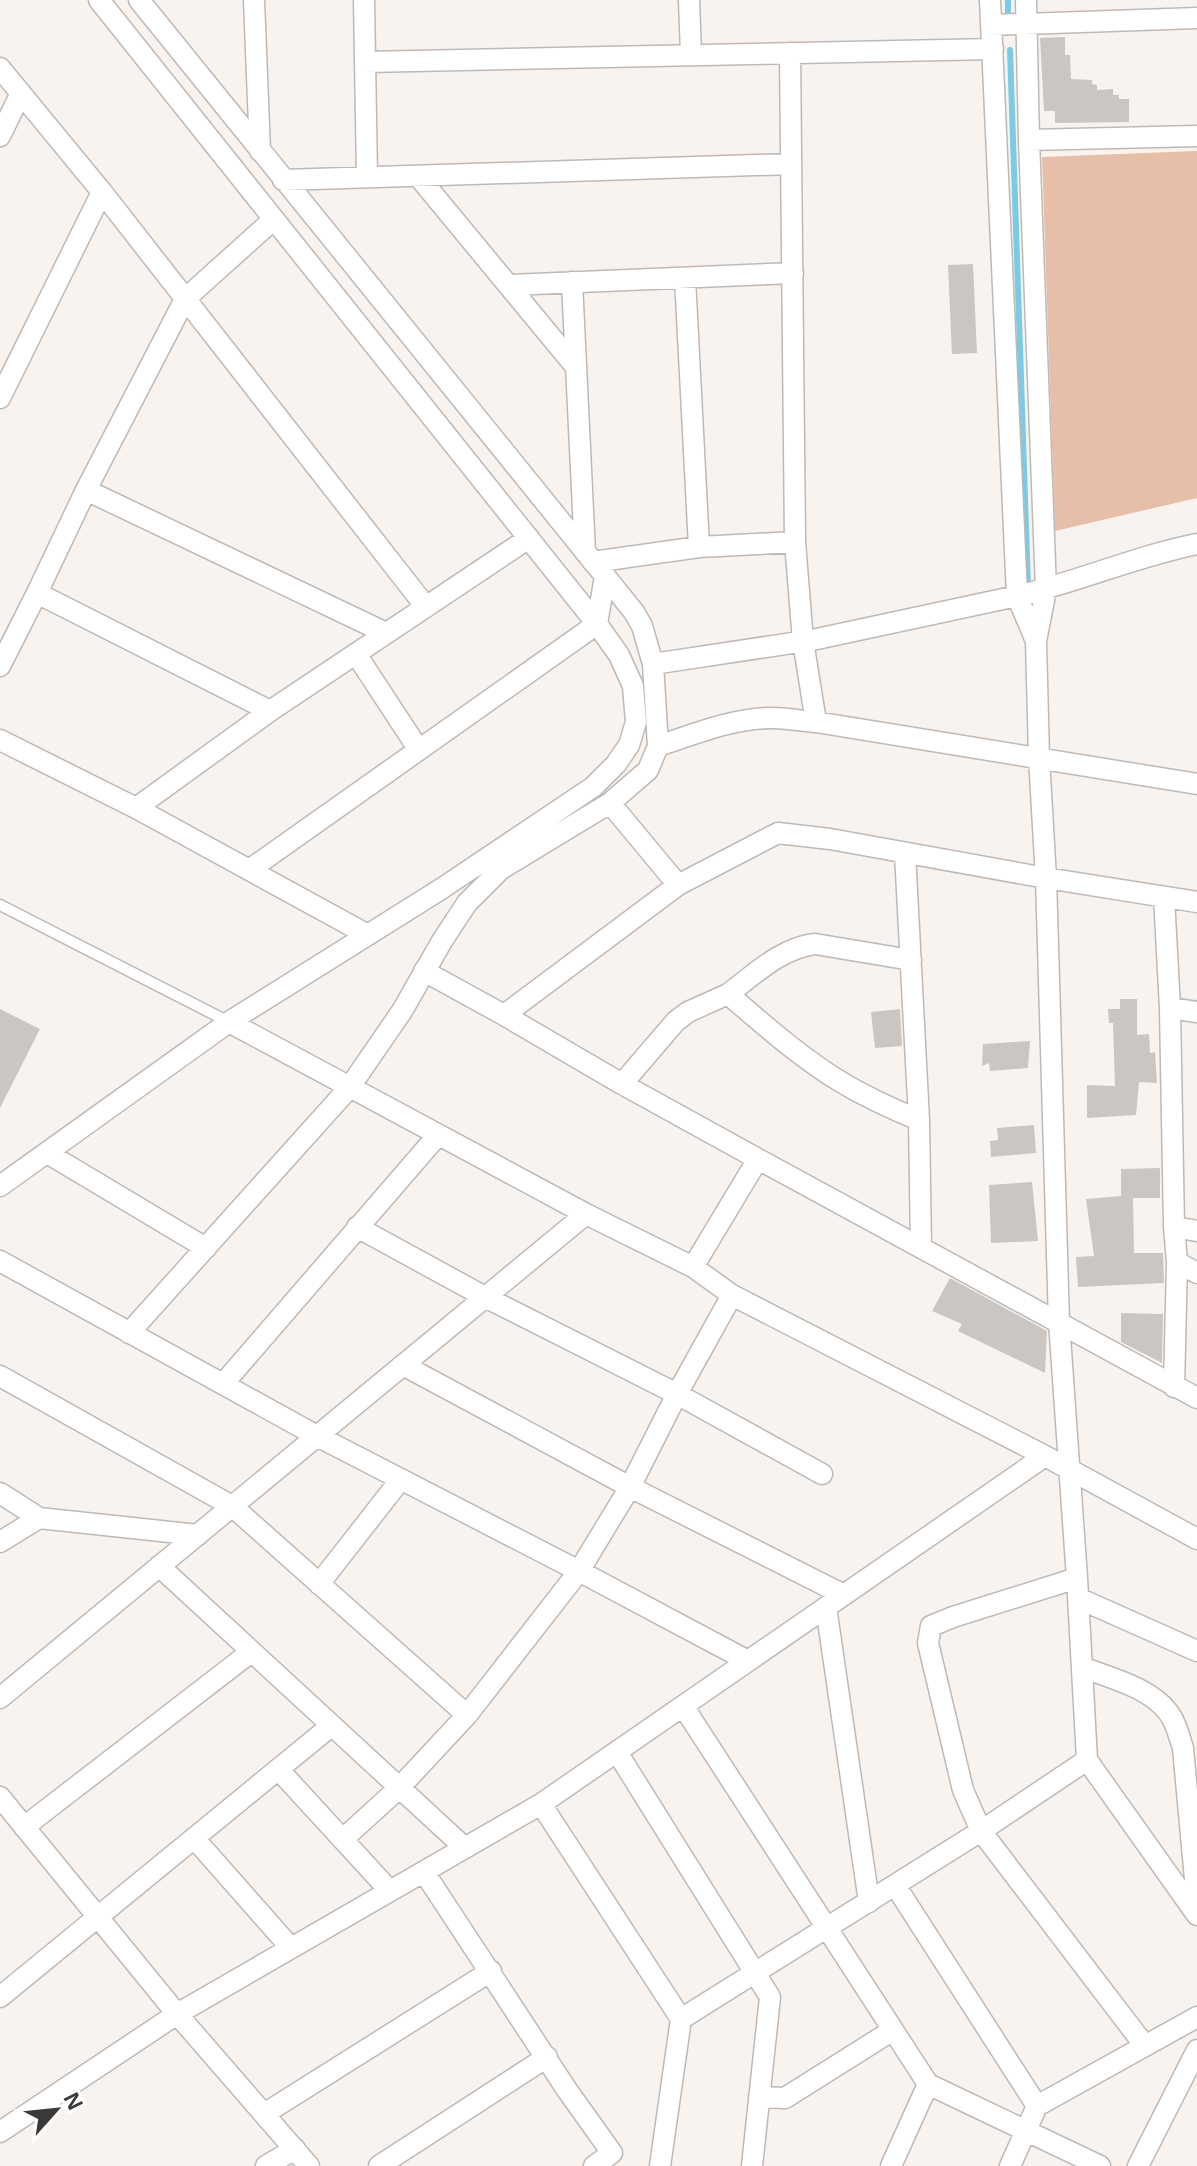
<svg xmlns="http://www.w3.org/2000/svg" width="1197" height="2166" viewBox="0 0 1197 2166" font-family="Helvetica,sans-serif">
	<rect width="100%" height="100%" fill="#f9f3ef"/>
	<path fill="#e7bea7" d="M 1197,151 L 1197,498 L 1055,531 L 1042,157 Z"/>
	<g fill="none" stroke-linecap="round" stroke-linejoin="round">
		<path stroke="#7bcae6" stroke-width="6" d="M 1008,0 L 1008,17
			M 1010,50 L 1028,587"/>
	</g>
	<path fill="#ccc6c3" d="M 1065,37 L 1065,55 L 1070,55 L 1071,79 L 1092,80 L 1092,84 L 1097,85 L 1097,90 L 1113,89 L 1113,95 L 1119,95 L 1119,99 L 1129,99 L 1129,122 L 1055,123 L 1055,111 L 1044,111 L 1040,38 Z
		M 973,264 L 977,353 L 952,354 L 948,265 Z
		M 1120,999 L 1137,999 L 1137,1035 L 1149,1034 L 1150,1053 L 1155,1052 L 1157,1083 L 1139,1082 L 1136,1115 L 1087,1118 L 1087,1085 L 1115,1086 L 1113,1023 L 1109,1023 L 1108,1009 L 1120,1009 Z
		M 0,1009 L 40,1029 L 0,1108 Z
		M 900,1009 L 902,1046 L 875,1048 L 871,1012 Z
		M 1030,1041 L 1028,1068 L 990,1071 L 989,1063 L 982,1066 L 983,1044 Z
		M 1034,1125 L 1036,1153 L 991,1157 L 990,1141 L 998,1140 L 997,1128 Z
		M 1160,1168 L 1160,1198 L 1133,1198 L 1134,1253 L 1163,1253 L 1164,1283 L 1078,1287 L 1076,1257 L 1094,1256 L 1086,1199 L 1121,1196 L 1121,1169 Z
		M 1032,1182 L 1038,1241 L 991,1243 L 989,1185 Z
		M 950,1278 L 1047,1331 L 1045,1373 L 958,1331 L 962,1324 L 932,1311 Z
		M 1121,1313 L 1163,1314 L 1162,1363 L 1121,1342 Z"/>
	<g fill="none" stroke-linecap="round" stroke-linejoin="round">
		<defs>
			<path id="lane" d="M 0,905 L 229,1022"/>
			<path id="street" d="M 254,0 L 260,151
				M 364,0 L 367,177
				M 689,0 L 691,54
				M 990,0 L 1017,596 L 1036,641
				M 1026,0 L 1029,140 L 1046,590 L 1036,641 L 1039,758 L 1046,878 L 1059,1322 L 1077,1578 L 1087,1760 L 1197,1915
				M 991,25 L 1197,18
				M 790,53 L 795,542 L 803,641 L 816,722
				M 366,62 L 993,49
				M 0,68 L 102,192 L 426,607
				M 0,136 L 21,93
				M 1029,140 L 1197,136
				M 418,176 L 575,366
				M 283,180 L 791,164
				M 685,278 L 699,547
				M 572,282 L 585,552
				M 510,285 L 793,273
				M 0,398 L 102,192
				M 86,490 L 386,633
				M 593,562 L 699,547 L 795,542
				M 37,593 L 270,711
				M 356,654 L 419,750
				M 653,664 L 812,640 L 1017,596 C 1078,582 1136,556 1197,544
				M 0,666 L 37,593 L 86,490 L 185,299 L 274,219
				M 0,740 L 136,808 L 368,935
				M 658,746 C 695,734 733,718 772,718 C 787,718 801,721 816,722 L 1197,784
				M 610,803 L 678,885 L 778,833 L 830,839 L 1046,878 L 1197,902
				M 136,808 L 270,711 L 529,538
				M 905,853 L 919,1120 L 921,1247
				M 249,870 L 597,624 L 605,576
				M 1164,897 L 1170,1008 L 1174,1227 L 1177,1262 L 1174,1387
				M 424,971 L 504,1015 L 622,1084 L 758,1159 L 1197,1398
				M 728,994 C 755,974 781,948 815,944 L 911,960
				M 1170,1008 L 1197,1012
				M 504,1015 L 678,885
				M 229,1022 L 586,1214 L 693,1267 L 732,1295 L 1045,1456 L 1197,1539
				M 622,1084 L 676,1021 L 688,1012 L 728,994 C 764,1025 800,1057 841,1082 C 866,1097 892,1109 919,1120
				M 47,1153 L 206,1248
				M 0,1186 L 229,1022 L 441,889 L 593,787 L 616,764 L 629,745 L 636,722 L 633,686 L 619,655 L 597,624 L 99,0
				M 357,1227 L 485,1297 L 677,1394 L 822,1474
				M 1174,1227 L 1197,1231
				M 0,1261 L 317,1436 L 579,1571 L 748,1661
				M 1177,1262 L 1197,1273
				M 693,1267 L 758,1159
				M 129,1333 L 349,1088 L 402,1011 L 442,941 L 467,903 L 501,869 L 610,803 L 648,770 L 658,746 L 653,664 L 642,626 L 634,612 L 139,0
				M 403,1365 L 630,1487 L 844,1595
				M 0,1376 L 232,1506 L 467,1715
				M 223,1384 L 438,1135
				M 0,1493 L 39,1518 L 198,1535
				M 0,1542 L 39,1518
				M 159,1566 L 465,1848
				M 1077,1578 L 953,1617 L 931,1626 L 928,1643 L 963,1790 L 981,1831 L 1145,2046
				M 319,1584 L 401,1479
				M 1078,1598 L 1197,1651
				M 826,1607 L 869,1902
				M 1082,1667 C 1110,1678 1149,1687 1168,1712 C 1176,1722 1179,1736 1183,1748 L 1197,1901
				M 0,1698 L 586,1214
				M 683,1706 L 928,2084 L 1100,2166
				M 617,1752 L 770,1997 L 752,2166
				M 278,1769 L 390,1891
				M 0,1797 L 177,2014 L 309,2166
				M 541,1804 L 681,2019 L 660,2166
				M 24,1827 L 251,1652
				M 194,1838 L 291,1948
				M 343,1839 L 399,1788 L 467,1715 L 579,1571 L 630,1487 L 677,1394 L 732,1295
				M 424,1872 L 567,2090 L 612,2153 L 594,2166
				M 895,1885 L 1037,2106
				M 0,1997 L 331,1726
				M 681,2019 L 981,1831 L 1087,1760
				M 759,2097 L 785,2098 L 893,2030
				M 264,2114 L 491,1971
				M 0,2132 L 177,2014 L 541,1804 L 1045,1456
				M 266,2166 L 295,2149
				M 379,2166 L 547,2057
				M 891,2166 L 928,2084
				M 1010,2166 L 1037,2106 L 1197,2017
				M 1138,2166 L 1197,2050"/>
		</defs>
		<use href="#lane" stroke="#bfb9b6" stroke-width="13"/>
		<use href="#street" stroke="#bfb9b6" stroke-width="23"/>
		<use href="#lane" stroke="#fff" stroke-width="10"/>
		<use href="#street" stroke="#fff" stroke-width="20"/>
	</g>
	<g transform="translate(56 2110) rotate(63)" stroke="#ffffff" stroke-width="6" paint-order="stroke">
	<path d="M0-6L14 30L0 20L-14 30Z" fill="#3c3a38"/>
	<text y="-12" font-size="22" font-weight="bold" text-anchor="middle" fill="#3c3a38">N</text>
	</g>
</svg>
